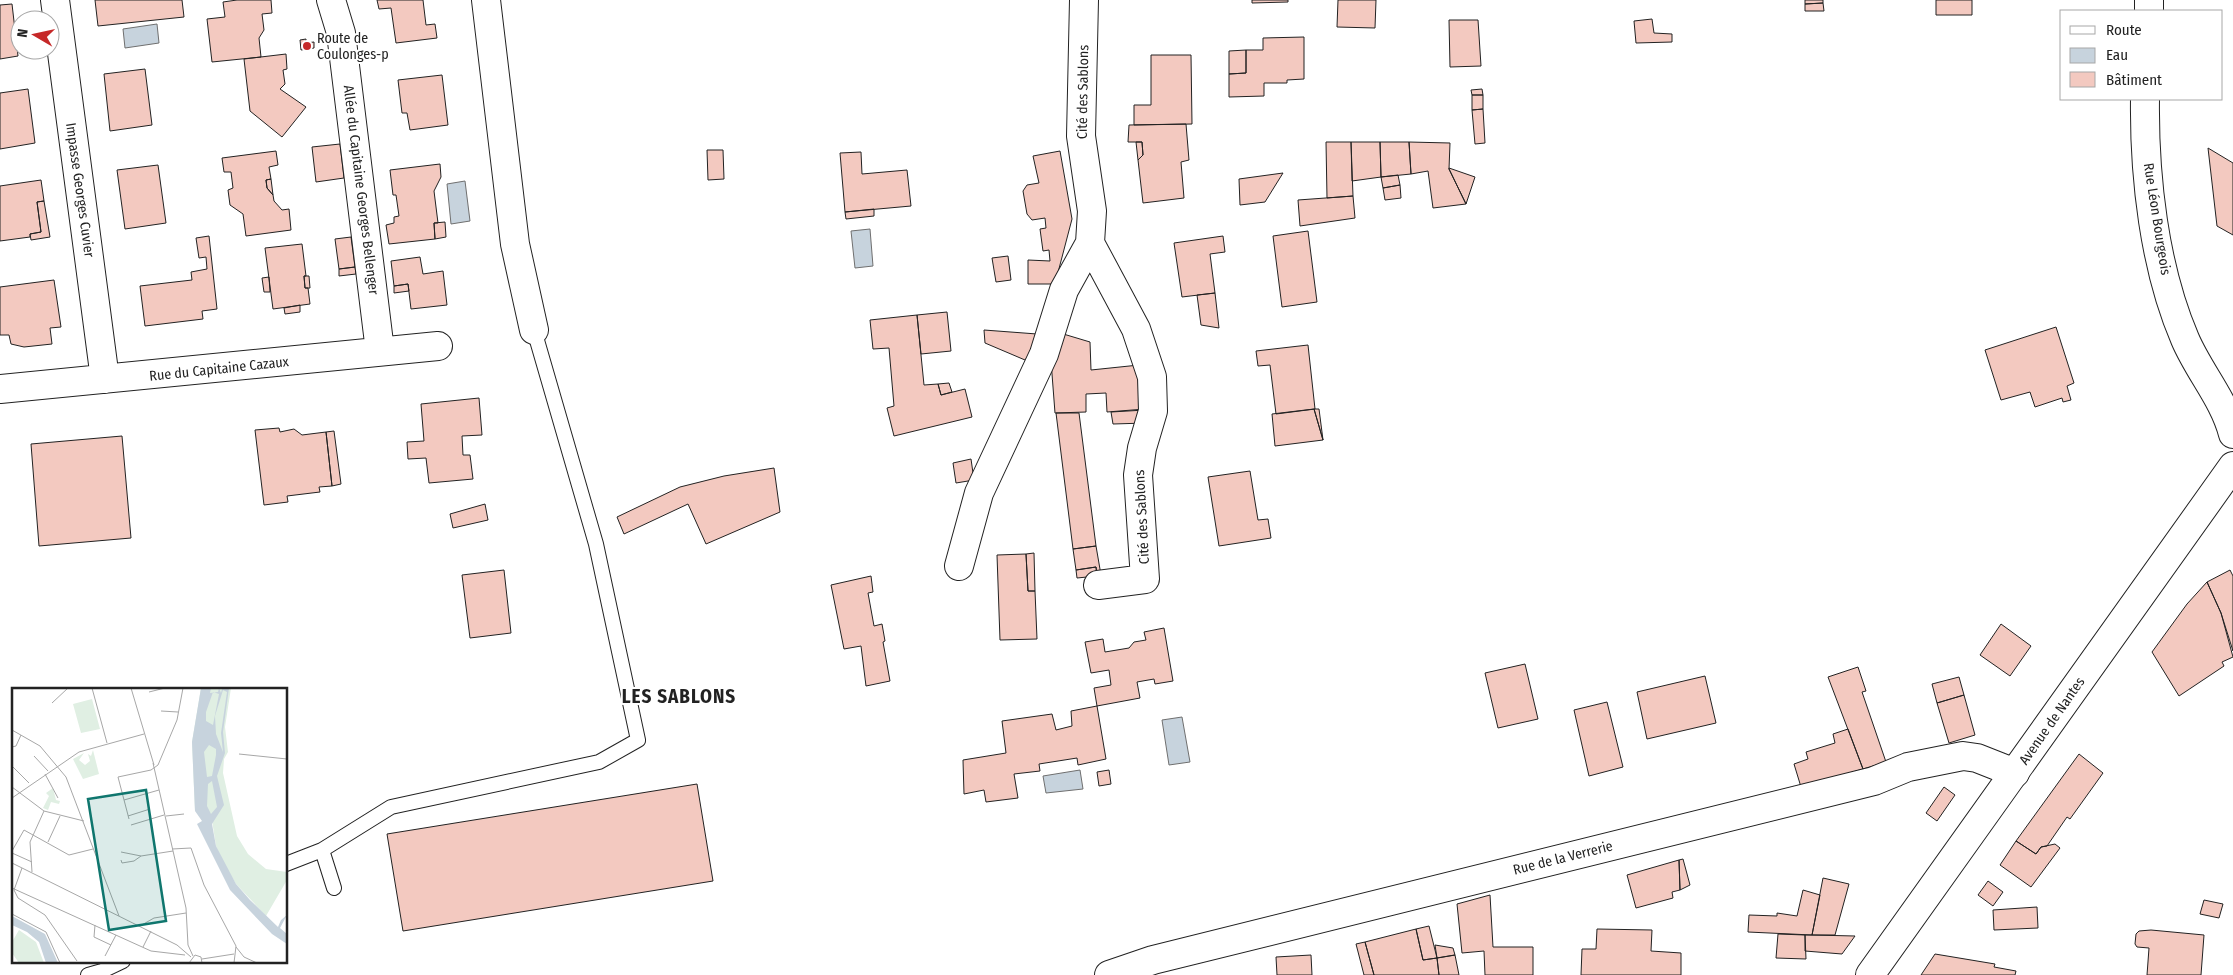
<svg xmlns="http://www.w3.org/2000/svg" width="2233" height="975" viewBox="0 0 2233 975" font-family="'Fira Sans Condensed',sans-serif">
	<rect width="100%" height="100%" fill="#fff"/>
	<path fill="#c7d3dd" stroke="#6f6f6f" d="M 157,24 L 159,43 L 125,48 L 123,29 Z
		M 465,181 L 470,221 L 451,224 L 447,184 Z
		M 870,229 L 873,266 L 855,268 L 851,231 Z
		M 1182,717 L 1190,762 L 1169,765 L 1162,720 Z
		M 1080,770 L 1083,789 L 1046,793 L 1043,776 Z"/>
	<path fill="#f3c9c0" stroke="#222" d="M 95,0 L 182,0 L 184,17 L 98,26 Z
		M 237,0 L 271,0 L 272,13 L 262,14 L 264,30 L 259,38 L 261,57 L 212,62 L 207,19 L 225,17 L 223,2 Z
		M 377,0 L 423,0 L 426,25 L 435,24 L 437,38 L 396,43 L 391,8 L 379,9 Z
		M 1252,0 L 1288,0 L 1288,2 L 1252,3 Z
		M 1338,0 L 1376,0 L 1375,28 L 1337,27 Z
		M 1805,0 L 1823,0 L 1823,3 L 1805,4 Z
		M 1936,0 L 1972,0 L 1972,15 L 1936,15 Z
		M 1823,3 L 1824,11 L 1805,11 L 1805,4 Z
		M 12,4 L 18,56 L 0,59 L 0,5 Z
		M 1652,19 L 1654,33 L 1672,34 L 1672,42 L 1636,43 L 1634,21 Z
		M 1449,20 L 1478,20 L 1481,66 L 1450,67 Z
		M 1304,37 L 1304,79 L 1287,80 L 1287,83 L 1264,83 L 1264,96 L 1229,97 L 1229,74 L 1246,73 L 1246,50 L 1263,50 L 1263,38 Z
		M 306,39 L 306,43 L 314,42 L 314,48 L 301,50 L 300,40 Z
		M 1246,50 L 1246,73 L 1229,74 L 1229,51 Z
		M 286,54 L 287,69 L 283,70 L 285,84 L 280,89 L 306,107 L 282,137 L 250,111 L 244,59 Z
		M 1151,55 L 1191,55 L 1192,124 L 1134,125 L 1134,105 L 1151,105 Z
		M 145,69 L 152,125 L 110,131 L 104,74 Z
		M 442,75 L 448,125 L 410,130 L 407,113 L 402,113 L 398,80 Z
		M 28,89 L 35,143 L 0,149 L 0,93 Z
		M 1482,89 L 1483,95 L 1472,95 L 1471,90 Z
		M 1472,95 L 1483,95 L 1483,109 L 1472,110 Z
		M 1483,109 L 1485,143 L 1475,144 L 1472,110 Z
		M 1186,124 L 1189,160 L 1181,162 L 1184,198 L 1143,203 L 1138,160 L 1143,155 L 1142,142 L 1128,142 L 1129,125 Z
		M 1136,142 L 1142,142 L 1143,155 L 1138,160 Z
		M 1326,142 L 1351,142 L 1353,196 L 1327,198 Z
		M 1351,142 L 1380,142 L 1381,177 L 1352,181 Z
		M 1380,142 L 1409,142 L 1411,174 L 1381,177 Z
		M 1409,142 L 1450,143 L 1449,169 L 1466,204 L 1433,208 L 1428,171 L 1411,174 Z
		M 340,144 L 344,178 L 316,182 L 312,147 Z
		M 2208,148 L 2233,163 L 2233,235 L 2217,226 Z
		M 707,150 L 723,150 L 724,179 L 708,180 Z
		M 276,151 L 278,165 L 269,167 L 271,179 L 266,180 L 267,188 L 273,195 L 274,201 L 282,210 L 289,209 L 291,230 L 246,236 L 243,214 L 230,205 L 228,190 L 233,188 L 231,172 L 224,172 L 222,158 Z
		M 1060,151 L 1072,219 L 1055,284 L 1028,284 L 1028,260 L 1050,261 L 1049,250 L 1043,251 L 1040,229 L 1046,228 L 1045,218 L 1032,220 L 1027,214 L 1023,191 L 1027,185 L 1039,183 L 1033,156 Z
		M 861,152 L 862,174 L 907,170 L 911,206 L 845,212 L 840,153 Z
		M 440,164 L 441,177 L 434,191 L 438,223 L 434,223 L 435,239 L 389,244 L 386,225 L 394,223 L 394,217 L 399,216 L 396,195 L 393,195 L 390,170 Z
		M 158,165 L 166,223 L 125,229 L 117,170 Z
		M 1449,168 L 1475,177 L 1466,204 L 1449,169 Z
		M 1283,173 L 1265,202 L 1240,205 L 1239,179 Z
		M 1398,175 L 1400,185 L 1383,188 L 1381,177 Z
		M 271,179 L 273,195 L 267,188 L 266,180 Z
		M 41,180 L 44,201 L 37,202 L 41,232 L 30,234 L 30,237 L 0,241 L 0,186 Z
		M 1400,185 L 1401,198 L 1385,200 L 1383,188 Z
		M 1353,196 L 1355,218 L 1300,226 L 1298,200 Z
		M 44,201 L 50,237 L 31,240 L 30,234 L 41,232 L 37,202 Z
		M 874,209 L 874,216 L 846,219 L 845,212 Z
		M 445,222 L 446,237 L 435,239 L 434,223 Z
		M 1308,231 L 1317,302 L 1282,307 L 1273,236 Z
		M 209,236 L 217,309 L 202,311 L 203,319 L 145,326 L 140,286 L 192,280 L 191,272 L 207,269 L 206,257 L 199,258 L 196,238 Z
		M 1223,236 L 1225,252 L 1210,254 L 1215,293 L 1182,297 L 1174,243 Z
		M 351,237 L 355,267 L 339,269 L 335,239 Z
		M 302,244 L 306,276 L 304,276 L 305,288 L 308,288 L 310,304 L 273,309 L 265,248 Z
		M 1008,256 L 1011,280 L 996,282 L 992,258 Z
		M 420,257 L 423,274 L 443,271 L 447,305 L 411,309 L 408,284 L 394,286 L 391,261 Z
		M 355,267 L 356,274 L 339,276 L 339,269 Z
		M 304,276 L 309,276 L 310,288 L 305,288 Z
		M 269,277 L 270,292 L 264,292 L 262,278 Z
		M 54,280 L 61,327 L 50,328 L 52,344 L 24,347 L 11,344 L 9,335 L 0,335 L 0,287 Z
		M 408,284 L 409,291 L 394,293 L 394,286 Z
		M 1215,293 L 1219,328 L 1201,325 L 1197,295 Z
		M 300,305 L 300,312 L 285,314 L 284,308 Z
		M 947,312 L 951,351 L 921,354 L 917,315 Z
		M 917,315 L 924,385 L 938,384 L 941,395 L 965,389 L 972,417 L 894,436 L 887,408 L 894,406 L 889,348 L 873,349 L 870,320 Z
		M 2056,327 L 2074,383 L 2067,386 L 2071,400 L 2063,402 L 2062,398 L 2035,407 L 2030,392 L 2001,400 L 1985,350 Z
		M 984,330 L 1037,334 L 1030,354 L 1025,360 L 985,343 Z
		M 1060,333 L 1090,342 L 1091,370 L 1139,365 L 1145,409 L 1107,412 L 1106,393 L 1086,394 L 1086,412 L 1055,413 L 1051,361 Z
		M 1308,345 L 1315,409 L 1276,414 L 1270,365 L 1258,366 L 1256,351 Z
		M 949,383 L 952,392 L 941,395 L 938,384 Z
		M 479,398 L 482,435 L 462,436 L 463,455 L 470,455 L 473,479 L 429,483 L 426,458 L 408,459 L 407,442 L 424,441 L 421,404 Z
		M 1314,409 L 1323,440 L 1275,446 L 1272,414 Z
		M 1314,409 L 1319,409 L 1323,440 Z
		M 1145,410 L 1146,423 L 1113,424 L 1111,412 Z
		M 1056,413 L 1079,413 L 1096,546 L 1073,549 Z
		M 279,428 L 280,432 L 294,429 L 302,435 L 326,432 L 332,486 L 319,487 L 320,492 L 287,496 L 288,502 L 264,505 L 255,430 Z
		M 334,431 L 341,484 L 332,486 L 326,432 Z
		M 122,436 L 131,538 L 39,546 L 31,444 Z
		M 971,459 L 974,480 L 956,483 L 953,463 Z
		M 774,468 L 780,512 L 706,544 L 688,504 L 624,534 L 617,517 L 680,487 L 724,476 Z
		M 1250,471 L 1258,520 L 1268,519 L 1271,538 L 1219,546 L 1208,477 Z
		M 485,504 L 488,520 L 453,528 L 450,514 Z
		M 1096,546 L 1101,575 L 1097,576 L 1096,567 L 1076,570 L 1073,549 Z
		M 1034,553 L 1035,591 L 1028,591 L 1026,554 Z
		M 1026,554 L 1028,591 L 1035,591 L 1037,639 L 1000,640 L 997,555 Z
		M 1096,567 L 1097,576 L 1077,578 L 1076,570 Z
		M 504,570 L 511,633 L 470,638 L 462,575 Z
		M 2230,570 L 2233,576 L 2233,651 L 2221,613 L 2207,582 Z
		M 871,576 L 873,592 L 868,593 L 874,626 L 882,624 L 885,641 L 883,642 L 890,681 L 866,686 L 861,646 L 844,649 L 831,585 Z
		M 2207,582 L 2221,613 L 2233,657 L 2222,662 L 2224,666 L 2179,696 L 2152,652 L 2187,604 Z
		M 2001,624 L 2031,646 L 2010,676 L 1980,655 Z
		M 1164,628 L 1173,681 L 1155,684 L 1154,679 L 1137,682 L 1140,698 L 1097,706 L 1094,688 L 1111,685 L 1109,670 L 1091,673 L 1085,642 L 1103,639 L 1105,652 L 1129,648 L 1134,642 L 1146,640 L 1144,632 Z
		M 1525,664 L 1538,719 L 1498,728 L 1485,673 Z
		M 1858,667 L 1866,691 L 1862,692 L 1886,762 L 1863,769 L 1828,677 Z
		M 1705,676 L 1716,723 L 1647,739 L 1637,692 Z
		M 1959,677 L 1964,695 L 1937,703 L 1932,684 Z
		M 1964,695 L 1975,735 L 1949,743 L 1937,703 Z
		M 1607,702 L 1623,767 L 1589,776 L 1574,710 Z
		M 1097,706 L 1106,759 L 1078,765 L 1077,758 L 1039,764 L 1040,771 L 1014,774 L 1018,798 L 986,802 L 984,790 L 964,794 L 963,760 L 1006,753 L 1002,721 L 1052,714 L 1056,730 L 1072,726 L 1071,711 Z
		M 1848,729 L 1863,769 L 1801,787 L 1794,764 L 1808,759 L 1806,752 L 1835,743 L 1833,734 Z
		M 2079,754 L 2103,773 L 2070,819 L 2067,817 L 2047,846 L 2041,847 L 2036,854 L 2016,841 Z
		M 1109,770 L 1111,784 L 1099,786 L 1097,772 Z
		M 697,784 L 713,881 L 403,931 L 387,834 Z
		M 1944,787 L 1955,795 L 1937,821 L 1926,813 Z
		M 2016,841 L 2036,854 L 2041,847 L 2055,844 L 2060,848 L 2031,887 L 2000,865 Z
		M 1683,859 L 1690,885 L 1680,890 L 1679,860 Z
		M 1679,860 L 1680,890 L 1672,892 L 1673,898 L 1636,908 L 1627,875 Z
		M 1823,878 L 1849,884 L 1835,935 L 1812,935 Z
		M 1988,881 L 2003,892 L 1993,906 L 1978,895 Z
		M 1803,890 L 1820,895 L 1812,935 L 1748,932 L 1749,915 L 1777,916 L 1777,913 L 1797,916 Z
		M 1490,895 L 1493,947 L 1533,947 L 1533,975 L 1485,975 L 1484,951 L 1462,953 L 1457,904 Z
		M 2204,900 L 2223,904 L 2219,918 L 2200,914 Z
		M 2037,907 L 2038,928 L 1994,930 L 1993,910 Z
		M 1429,926 L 1437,958 L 1423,960 L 1416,929 Z
		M 1416,929 L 1423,960 L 1437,958 L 1439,975 L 1374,975 L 1365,942 Z
		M 1597,929 L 1652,930 L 1651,951 L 1681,953 L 1681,975 L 1581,975 L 1582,949 L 1596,949 Z
		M 2151,930 L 2204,935 L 2201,975 L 2147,975 L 2149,948 L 2137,947 L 2135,944 L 2136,934 L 2139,931 Z
		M 1778,934 L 1805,935 L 1806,959 L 1776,958 Z
		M 1805,935 L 1812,935 L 1855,936 L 1842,954 L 1805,951 Z
		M 1365,942 L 1374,975 L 1364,975 L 1356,944 Z
		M 1435,945 L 1453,948 L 1455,955 L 1437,958 Z
		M 1935,954 L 1995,964 L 1994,967 L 2016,971 L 2015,975 L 1921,975 Z
		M 1311,955 L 1312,975 L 1277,975 L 1276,957 Z
		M 1455,955 L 1459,975 L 1439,975 L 1437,958 Z"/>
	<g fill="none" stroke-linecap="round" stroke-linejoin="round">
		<defs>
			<path id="lane" d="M 286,864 L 322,850
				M 334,888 L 322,850 L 391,807 L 599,762 L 638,740 L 596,544 L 534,330
				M 88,975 L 102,971 L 123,961"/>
			<path id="street" d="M 55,0 L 105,379
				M 331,0 L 341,33 L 380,351
				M 486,0 L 515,244 L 534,330
				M 1090,243 L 1136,329 L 1152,377 L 1153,411 L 1142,448 L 1138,475 L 1145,579 L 1098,585
				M 0,389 L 438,346
				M 959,566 L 979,493 L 1044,354 L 1064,290 L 1090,243 L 1092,211 L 1081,136 L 1084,0"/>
			<path id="secondary" d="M 2149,11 L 2149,0
				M 2145,99 C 2144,176 2154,267 2185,339 C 2199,372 2224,399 2233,434
				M 1109,975 L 1153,960 L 1874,781 L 1908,767 L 1963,756 L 1977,758 L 2015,773"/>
			<path id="primary" d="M 1870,975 L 2233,466"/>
		</defs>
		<use href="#lane" stroke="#222" stroke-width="16"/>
		<use href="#street" stroke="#222" stroke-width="30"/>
		<use href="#secondary" stroke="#222" stroke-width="30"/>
		<use href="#primary" stroke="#222" stroke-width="30"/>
		<use href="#lane" stroke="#fff" stroke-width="14"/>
		<use href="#street" stroke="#fff" stroke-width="28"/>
		<use href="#secondary" stroke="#fff" stroke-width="28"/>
		<use href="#primary" stroke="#fff" stroke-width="28"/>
	</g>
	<circle fill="#c62828" stroke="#fff" stroke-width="2" cx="307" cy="46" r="5"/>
	<g text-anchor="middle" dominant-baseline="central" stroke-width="4" stroke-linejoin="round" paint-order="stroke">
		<g font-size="14" fill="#222" stroke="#fff" text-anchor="start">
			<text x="317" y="38">Route de<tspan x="317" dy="16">Coulonges-p</tspan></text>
		</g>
		<g font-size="14" fill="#222" stroke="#fff">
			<text transform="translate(1083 92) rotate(-89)">Cité des Sablons</text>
			<text transform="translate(80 190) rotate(82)">Impasse Georges Cuvier</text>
			<text transform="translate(361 190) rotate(83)">Allée du Capitaine Georges Bellenger</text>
			<text transform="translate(2157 219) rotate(81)">Rue Léon Bourgeois</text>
			<text transform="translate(219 369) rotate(-6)">Rue du Capitaine Cazaux</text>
			<text transform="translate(1142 517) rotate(-93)">Cité des Sablons</text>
			<text transform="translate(2052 721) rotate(-55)">Avenue de Nantes</text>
			<text transform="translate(1563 858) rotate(-14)">Rue de la Verrerie</text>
		</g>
		<g font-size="19" font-weight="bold" letter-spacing="1" fill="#222" stroke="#fff">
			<text x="679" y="696">LES SABLONS</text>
		</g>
	</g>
	<g transform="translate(12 688)">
		<rect width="275" height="275" fill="#fff"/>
		<path d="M 189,0 L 219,0 L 213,39 L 216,64 L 212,71 L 211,85 L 225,148 L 236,166 L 254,181 L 275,184 L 275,192 L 254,228 L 224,196 L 212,176 L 204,158 L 199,126 L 183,123 L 180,54 ZM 80,11 L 88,41 L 69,45 L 61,16 ZM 81,62 L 87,86 L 71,91 L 61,71 L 72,65 L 67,72 L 73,77 L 78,73 L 76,66 L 79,68 ZM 41,100 L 44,112 L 48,113 L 47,116 L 39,114 L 36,122 L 31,120 L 37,108 L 34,105 ZM 7,242 L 24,254 L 32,275 L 7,275 L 0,265 L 0,254 Z" fill="#e0efe3"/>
		<path d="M 189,0 L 199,0 L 198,5 L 206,4 L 207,0 L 209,5 L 210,1 L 217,0 L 211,44 L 213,65 L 205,88 L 212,117 L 200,136 L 204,158 L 224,196 L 238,212 L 266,239 L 269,232 L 275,227 L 268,240 L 275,246 L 275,256 L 260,246 L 218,202 L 185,136 L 190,133 L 183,123 L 180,54 ZM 211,2 L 215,4 L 209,45 L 211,64 L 204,46 L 203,28 ZM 201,4 L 207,6 L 201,37 L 194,33 L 194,24 ZM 197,57 L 204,61 L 204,67 L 200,88 L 195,89 L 192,64 ZM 200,93 L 205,119 L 199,126 L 195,118 L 196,96 ZM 0,228 L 33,246 L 46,275 L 34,275 L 27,254 L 15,244 L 0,237 Z" fill="#c7d3dd" fill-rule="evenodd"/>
		<path fill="none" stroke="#a7a7a7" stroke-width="1" d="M 80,0 L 95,55M 119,0 L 142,77M 137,4 L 153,0M 40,15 L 56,0M 149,23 L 166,24M 0,42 L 28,58 L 54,89 L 107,228M 0,59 L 4,58 L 9,47M 227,66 L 275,71M 22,68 L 36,83M 141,75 L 174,220 L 176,257 L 181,268M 0,78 L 17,95M 33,86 L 46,110M 0,99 L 32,123 L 72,133M 0,110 L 67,64 L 132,46M 112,112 L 147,102M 116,128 L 138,121M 154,128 L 172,126M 117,131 L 106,89 L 139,82 L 146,77 L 165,32 L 171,0M 119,137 L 152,127M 36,154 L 48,128M 160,161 L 179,160 L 192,197 L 224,258 L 222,275M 0,163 L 12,142 L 57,167 L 81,161M 109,164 L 129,168M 0,165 L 20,174M 109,172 L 110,175 L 122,173 L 129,168 L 161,163M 0,175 L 165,257 L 179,269M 10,180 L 2,202 L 6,210 L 33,227 L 65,273M 20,184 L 18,154 L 32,123M 0,200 L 139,263 L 173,267M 0,226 L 34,244 L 48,275M 83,237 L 82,249 L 99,257M 128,238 L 142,230 L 174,225M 131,259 L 139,243M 224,259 L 232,269 L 245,275M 93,268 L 104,247M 190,271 L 222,266M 177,275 L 183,267 L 189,269 L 190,275"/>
		<path fill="#0f766e" fill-opacity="0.15" stroke="#0f766e" stroke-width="2.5" d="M 134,102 L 154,233 L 97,242 L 76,111 Z"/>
		<rect width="275" height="275" fill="none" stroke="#222" stroke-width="2.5"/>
	</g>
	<rect x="2060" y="10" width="162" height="90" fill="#ffffff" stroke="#a7a7a7"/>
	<rect x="2070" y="26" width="25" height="8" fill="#ffffff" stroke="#a7a7a7"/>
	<text x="2106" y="35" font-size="15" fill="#222222">Route</text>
	<rect x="2070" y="48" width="25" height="15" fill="#c7d3dd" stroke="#a7a7a7"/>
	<text x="2106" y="60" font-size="15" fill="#222222">Eau</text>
	<rect x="2070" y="72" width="25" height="15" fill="#f3c9c0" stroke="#a7a7a7"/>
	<text x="2106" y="85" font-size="15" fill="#222222">Bâtiment</text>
	<g transform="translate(35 35) rotate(279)"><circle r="24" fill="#ffffff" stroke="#a7a7a7"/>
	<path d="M0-4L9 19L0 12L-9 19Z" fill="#c62828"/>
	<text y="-8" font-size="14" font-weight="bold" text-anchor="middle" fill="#222222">N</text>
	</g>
</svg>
